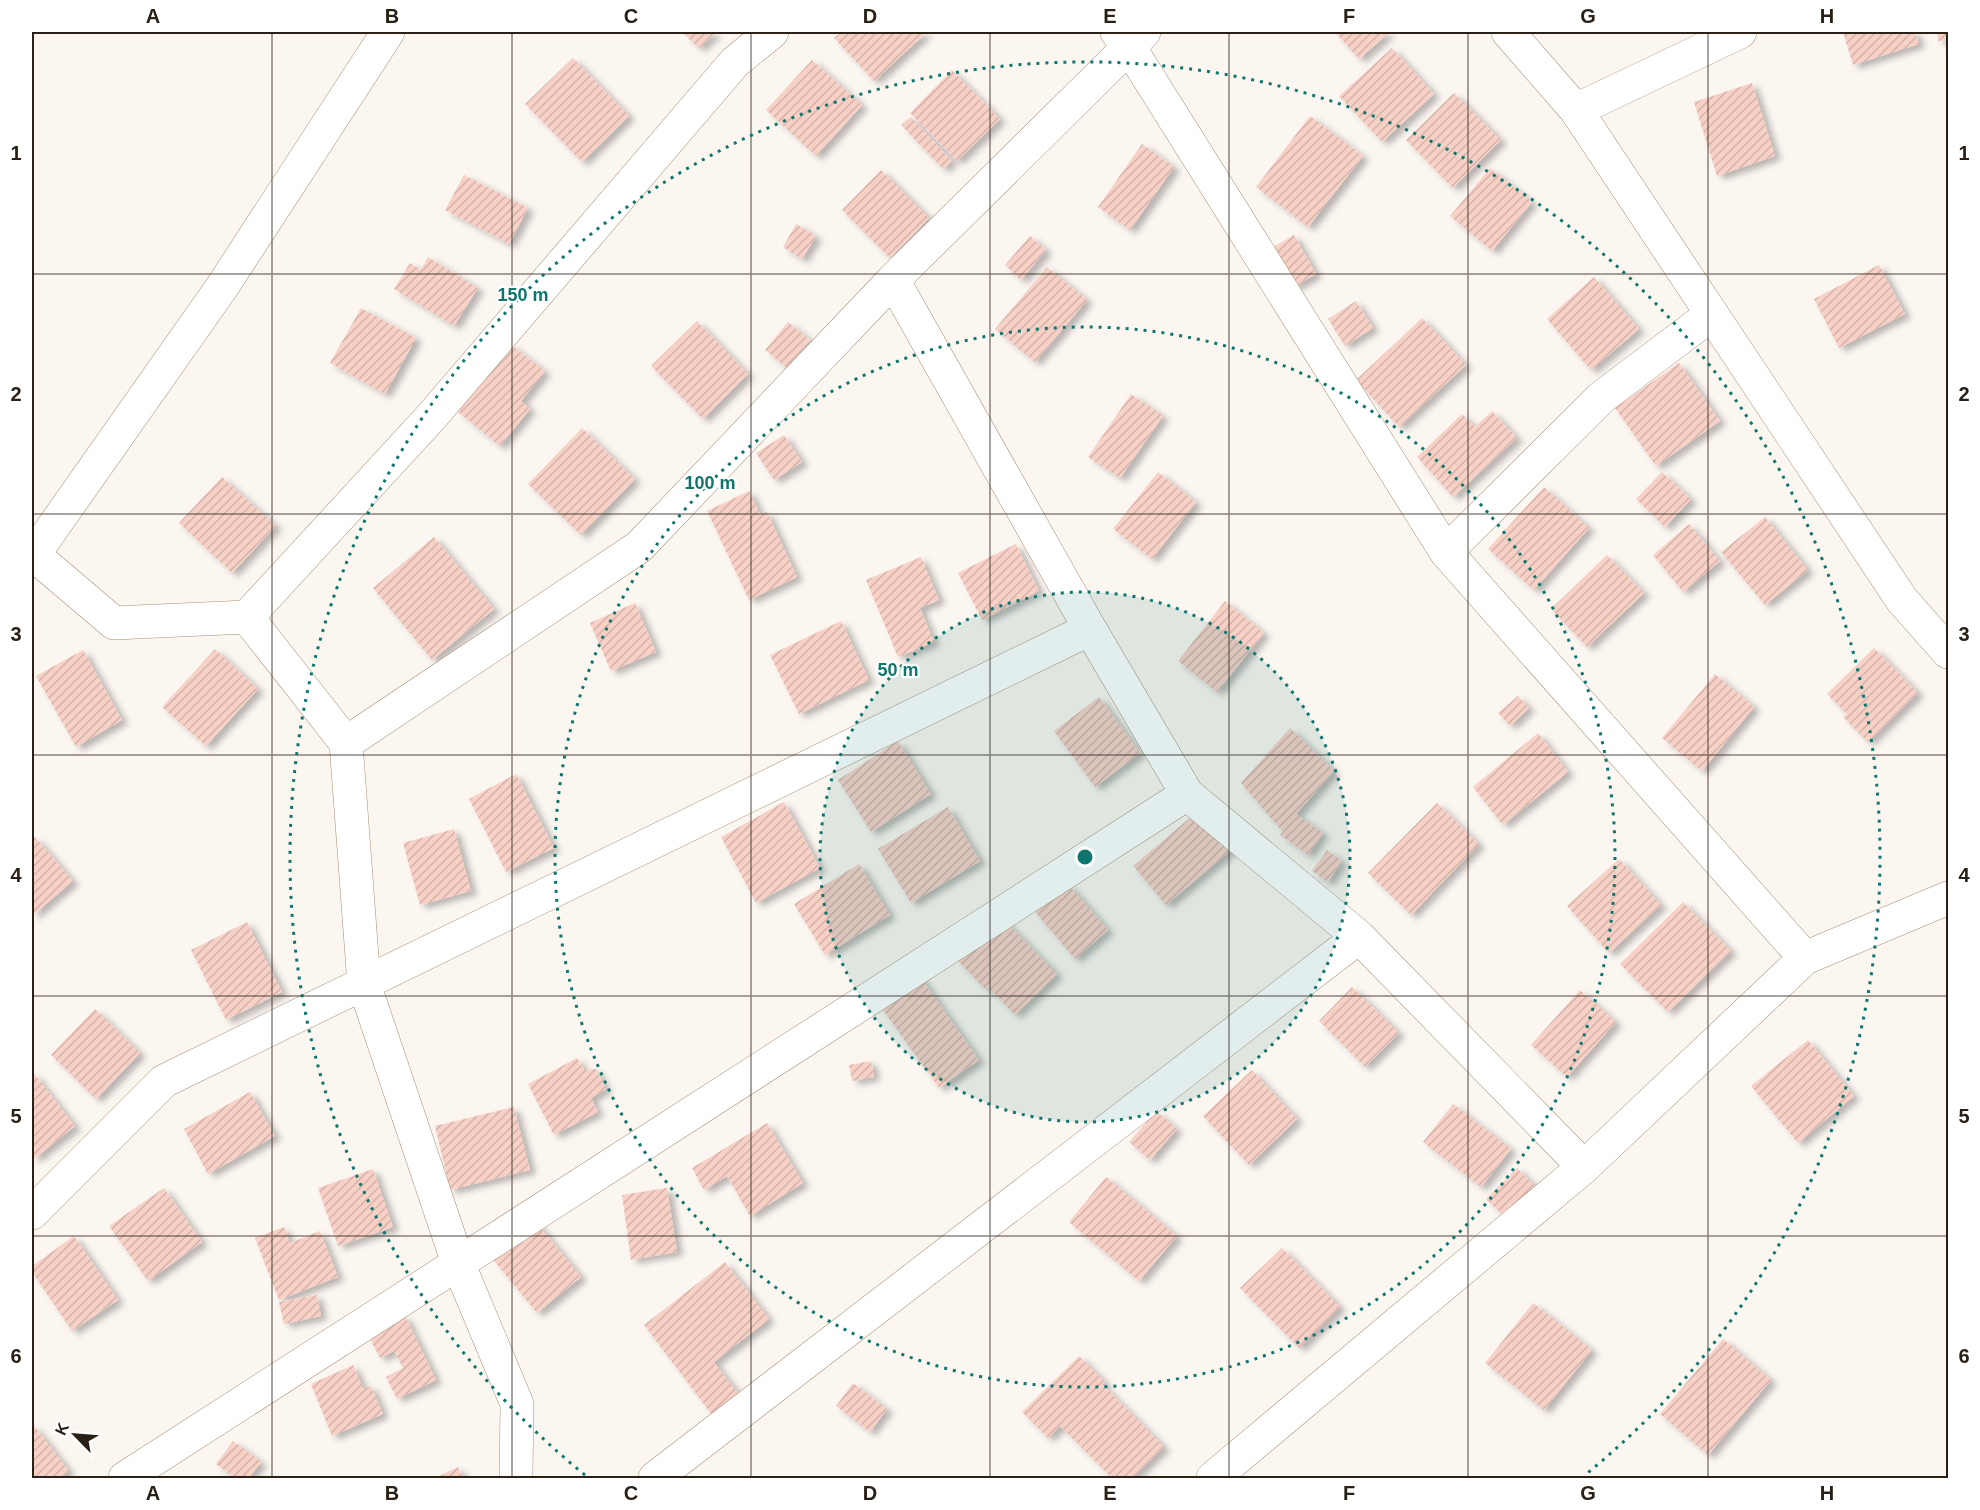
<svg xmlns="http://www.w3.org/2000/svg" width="1980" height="1510" viewBox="0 0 1980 1510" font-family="Helvetica,sans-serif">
	<defs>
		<pattern id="building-hatch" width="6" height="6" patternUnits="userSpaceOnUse" patternTransform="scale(1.5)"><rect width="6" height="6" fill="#f7d0c6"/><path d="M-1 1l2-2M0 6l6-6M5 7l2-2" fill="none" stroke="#d4b2a9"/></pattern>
		<filter id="shadow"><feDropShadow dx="6" dy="4" stdDeviation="3" flood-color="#0004"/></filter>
	</defs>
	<rect width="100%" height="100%" fill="#fcf6f1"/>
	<path fill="url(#building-hatch)" filter="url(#shadow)" d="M 682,32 L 716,32 L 699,48 Z
		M 841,32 L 927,32 L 874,81 L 834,38 Z
		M 1335,32 L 1390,32 L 1359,59 Z
		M 1843,32 L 1915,32 L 1919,44 L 1853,65 Z
		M 1937,32 L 1948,32 L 1948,40 L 1938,41 Z
		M 1392,48 L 1434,94 L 1382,142 L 1339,96 Z
		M 573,58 L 629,116 L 582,162 L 525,104 Z
		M 812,60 L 862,105 L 816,156 L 766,110 Z
		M 952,70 L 1000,119 L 957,161 L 910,113 Z
		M 1752,83 L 1775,156 L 1717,176 L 1694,102 Z
		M 1454,93 L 1501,140 L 1453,188 L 1406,140 Z
		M 1310,116 L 1363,156 L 1308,227 L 1256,187 Z
		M 911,117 L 952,161 L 943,169 L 901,125 Z
		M 1142,144 L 1174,167 L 1130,230 L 1098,207 Z
		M 1490,168 L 1532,202 L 1492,251 L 1450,216 Z
		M 881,170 L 929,218 L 890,258 L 842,210 Z
		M 464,175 L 528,208 L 509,244 L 445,210 Z
		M 796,224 L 816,236 L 802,259 L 783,247 Z
		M 1294,235 L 1316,274 L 1294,287 L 1272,248 Z
		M 1030,236 L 1046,250 L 1021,280 L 1005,265 Z
		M 428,257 L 478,288 L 454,326 L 394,289 L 410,263 L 421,270 Z
		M 1879,265 L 1905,314 L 1839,348 L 1814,299 Z
		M 1047,267 L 1087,300 L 1035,362 L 995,329 Z
		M 1594,277 L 1639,329 L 1591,370 L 1547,319 Z
		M 1356,301 L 1373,328 L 1345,346 L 1328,319 Z
		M 361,308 L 416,338 L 385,394 L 330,363 Z
		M 1422,318 L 1466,365 L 1399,427 L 1356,380 Z
		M 697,321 L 748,374 L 703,419 L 651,366 Z
		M 788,322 L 810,340 L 787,368 L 765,350 Z
		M 510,344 L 545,371 L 521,401 L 530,409 L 500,446 L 457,411 Z
		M 1679,363 L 1720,421 L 1656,466 L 1615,408 Z
		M 1131,394 L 1163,416 L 1120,478 L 1088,457 Z
		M 1492,411 L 1517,438 L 1453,497 L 1417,457 L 1462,414 L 1475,427 Z
		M 582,428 L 635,479 L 581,535 L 528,484 Z
		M 784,435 L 802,462 L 774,480 L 756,453 Z
		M 1158,472 L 1196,502 L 1152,559 L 1113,529 Z
		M 1662,472 L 1691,499 L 1665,527 L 1636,499 Z
		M 222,477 L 276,526 L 232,573 L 179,523 Z
		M 1544,487 L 1589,528 L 1534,590 L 1488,549 Z
		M 749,491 L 760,514 L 767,512 L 797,577 L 749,600 L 707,511 Z
		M 1765,517 L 1808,570 L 1765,605 L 1721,552 Z
		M 1689,524 L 1720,561 L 1683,592 L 1653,555 Z
		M 434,537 L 494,609 L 432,660 L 373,588 Z
		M 1016,544 L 1039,591 L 982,620 L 958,573 Z
		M 1607,555 L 1644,593 L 1587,647 L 1551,609 Z
		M 921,557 L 939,600 L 920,608 L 934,642 L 898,657 L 866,580 Z
		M 1225,601 L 1264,633 L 1217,692 L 1178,661 Z
		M 635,603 L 656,652 L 611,671 L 590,623 Z
		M 841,621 L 869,680 L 799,714 L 770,655 Z
		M 1874,648 L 1918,693 L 1868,742 L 1843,717 L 1847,714 L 1827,694 Z
		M 215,649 L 258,689 L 206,746 L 162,707 Z
		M 83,650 L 122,720 L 76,747 L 36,676 Z
		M 1715,674 L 1754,707 L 1702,771 L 1662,738 Z
		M 1518,696 L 1529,708 L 1510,726 L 1498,713 Z
		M 1099,697 L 1140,753 L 1095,787 L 1054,731 Z
		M 1290,728 L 1334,771 L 1296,814 L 1323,833 L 1308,855 L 1280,835 L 1288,825 L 1282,831 L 1241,783 Z
		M 1538,733 L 1568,772 L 1503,825 L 1473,787 Z
		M 898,741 L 931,794 L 871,832 L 838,780 Z
		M 516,774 L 554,848 L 506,872 L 469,799 Z
		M 784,802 L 820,868 L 756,903 L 721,837 Z
		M 1437,803 L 1479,844 L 1411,915 L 1368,873 Z
		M 948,807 L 980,861 L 911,903 L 878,849 Z
		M 1198,811 L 1231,850 L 1166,905 L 1133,866 Z
		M 454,829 L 471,891 L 420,905 L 403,843 Z
		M 35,837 L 73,881 L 32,916 L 32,840 Z
		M 1327,850 L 1342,861 L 1328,882 L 1312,871 Z
		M 1619,859 L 1661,905 L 1609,953 L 1567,906 Z
		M 859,864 L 890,915 L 825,955 L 794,904 Z
		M 1068,884 L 1108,930 L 1075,959 L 1035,912 Z
		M 1683,902 L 1731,951 L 1668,1012 L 1620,964 Z
		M 1001,917 L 1057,974 L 1015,1015 L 988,987 L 986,990 L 957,960 Z
		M 247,922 L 282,992 L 226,1020 L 191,950 Z
		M 918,974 L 979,1060 L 939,1088 L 878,1003 Z
		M 1352,987 L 1399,1033 L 1365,1067 L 1319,1021 Z
		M 1580,990 L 1616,1022 L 1567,1077 L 1531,1045 Z
		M 95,1009 L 140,1053 L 96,1099 L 51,1055 Z
		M 1808,1040 L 1854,1096 L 1798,1143 L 1751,1086 Z
		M 577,1058 L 584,1070 L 596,1069 L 606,1089 L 591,1098 L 598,1112 L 554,1135 L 528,1084 Z
		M 871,1061 L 874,1077 L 852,1081 L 849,1065 Z
		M 1252,1070 L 1297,1119 L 1249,1165 L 1203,1116 Z
		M 32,1071 L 75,1126 L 34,1159 L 32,1156 Z
		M 250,1092 L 275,1136 L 208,1174 L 184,1129 Z
		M 1453,1104 L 1511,1149 L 1481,1187 L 1423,1142 Z
		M 514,1107 L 530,1170 L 450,1190 L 435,1126 Z
		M 1156,1111 L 1177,1129 L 1150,1160 L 1129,1142 Z
		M 767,1123 L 803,1183 L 750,1216 L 727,1176 L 704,1190 L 692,1168 Z
		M 1517,1168 L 1535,1186 L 1505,1217 L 1486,1199 Z
		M 373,1169 L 393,1227 L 338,1246 L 318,1188 Z
		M 1106,1177 L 1177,1236 L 1139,1281 L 1069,1222 Z
		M 164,1188 L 202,1242 L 148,1281 L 109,1226 Z
		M 667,1188 L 677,1252 L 631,1260 L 622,1195 Z
		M 536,1222 L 581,1277 L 537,1313 L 492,1258 Z
		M 284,1227 L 290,1243 L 320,1231 L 338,1277 L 279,1300 L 255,1238 Z
		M 74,1236 L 118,1300 L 72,1331 L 32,1272 L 32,1266 Z
		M 1282,1248 L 1340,1307 L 1299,1348 L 1240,1288 Z
		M 725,1262 L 769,1319 L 714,1362 L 743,1400 L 716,1420 L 644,1325 Z
		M 317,1295 L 321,1316 L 284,1324 L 279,1302 Z
		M 1533,1303 L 1592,1350 L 1544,1410 L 1485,1363 Z
		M 405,1316 L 436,1380 L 397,1399 L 386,1377 L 403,1368 L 394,1351 L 380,1358 L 365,1329 Z
		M 1723,1339 L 1771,1380 L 1708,1455 L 1660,1414 Z
		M 1079,1356 L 1105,1382 L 1102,1384 L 1164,1447 L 1132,1478 L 1112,1478 L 1060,1426 L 1048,1438 L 1022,1412 Z
		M 353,1365 L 363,1389 L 371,1386 L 383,1414 L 332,1436 L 311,1384 Z
		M 853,1383 L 887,1409 L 870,1432 L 836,1406 Z
		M 32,1423 L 69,1471 L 59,1478 L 32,1478 Z
		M 233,1441 L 261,1462 L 249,1478 L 235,1478 L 216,1464 Z
		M 458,1467 L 463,1478 L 435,1478 Z"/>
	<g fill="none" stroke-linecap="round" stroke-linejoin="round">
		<defs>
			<path id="minor" d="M 1117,32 L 1128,45 L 1446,552 L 1805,958
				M 1508,32 L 1576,110 L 1902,600 L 1948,652
				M 1576,110 L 1740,32
				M 893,280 L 1090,629 L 1187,794 L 1359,937 L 1584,1167
				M 1446,552 L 1602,397 L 1712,314
				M 34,555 L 114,623 L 247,617 L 432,416 L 735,62 L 772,32
				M 32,557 L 222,287 L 388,32
				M 247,617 L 346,743 L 364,984 L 458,1263 L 517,1404 L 516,1478
				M 346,743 L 639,547 L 893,280 L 1144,32
				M 32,1213 L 164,1081 L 1090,629
				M 125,1478 L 1187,794
				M 655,1478 L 1359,937
				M 1213,1478 L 1584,1167 L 1805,958 L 1948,898"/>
		</defs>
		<use href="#minor" stroke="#a78f75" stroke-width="34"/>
		<use href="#minor" stroke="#fff" stroke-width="33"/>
	</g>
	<path fill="none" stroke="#2a2016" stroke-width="1.5" stroke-opacity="0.55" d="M 272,32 L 272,1478M 512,32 L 512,1478M 751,32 L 751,1478M 990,32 L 990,1478M 1229,32 L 1229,1478M 1468,32 L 1468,1478M 1708,32 L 1708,1478M 32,274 L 1948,274M 32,514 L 1948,514M 32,755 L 1948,755M 32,996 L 1948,996M 32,1236 L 1948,1236"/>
	<circle cx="1085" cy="857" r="265" fill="#0f766e" fill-opacity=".12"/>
	<g fill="none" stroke="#0f766e" stroke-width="3" stroke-dasharray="3 6">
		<circle cx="1085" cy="857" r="265"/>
		<circle cx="1085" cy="857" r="530"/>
		<path d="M585 1475A795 795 0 1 1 1585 1475"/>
	</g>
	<circle cx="1085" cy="857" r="9" fill="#0f766e" stroke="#fff" stroke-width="3"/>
	<g font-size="18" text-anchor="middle" font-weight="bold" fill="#0f766e" stroke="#fff" stroke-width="4.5" stroke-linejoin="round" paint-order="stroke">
		<text x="523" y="301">150 m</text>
		<text x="710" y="489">100 m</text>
		<text x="898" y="676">50 m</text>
	</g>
	<rect width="1980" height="1510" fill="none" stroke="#ffffff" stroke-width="66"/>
	<g transform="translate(75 1435) rotate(295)" stroke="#ffffff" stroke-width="4.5" paint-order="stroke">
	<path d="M0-4.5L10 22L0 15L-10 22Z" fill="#2a2016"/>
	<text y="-9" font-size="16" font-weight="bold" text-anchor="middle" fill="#2a2016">K</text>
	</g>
	<rect x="33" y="33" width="1914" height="1444" fill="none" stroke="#2a2016" stroke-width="2"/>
	<g font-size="20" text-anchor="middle" font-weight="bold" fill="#2a2016">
		<text x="153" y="23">A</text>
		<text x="392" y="23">B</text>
		<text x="631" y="23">C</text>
		<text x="870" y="23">D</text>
		<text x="1110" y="23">E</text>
		<text x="1349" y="23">F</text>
		<text x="1588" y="23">G</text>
		<text x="1827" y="23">H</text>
		<text x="16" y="160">1</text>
		<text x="1964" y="160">1</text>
		<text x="16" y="401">2</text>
		<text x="1964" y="401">2</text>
		<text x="16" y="641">3</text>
		<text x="1964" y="641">3</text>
		<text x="16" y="882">4</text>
		<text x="1964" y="882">4</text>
		<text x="16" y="1123">5</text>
		<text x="1964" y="1123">5</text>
		<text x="16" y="1363">6</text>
		<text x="1964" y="1363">6</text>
		<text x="153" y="1500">A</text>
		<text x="392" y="1500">B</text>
		<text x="631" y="1500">C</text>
		<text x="870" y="1500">D</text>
		<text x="1110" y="1500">E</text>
		<text x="1349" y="1500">F</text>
		<text x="1588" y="1500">G</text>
		<text x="1827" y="1500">H</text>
	</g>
</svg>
